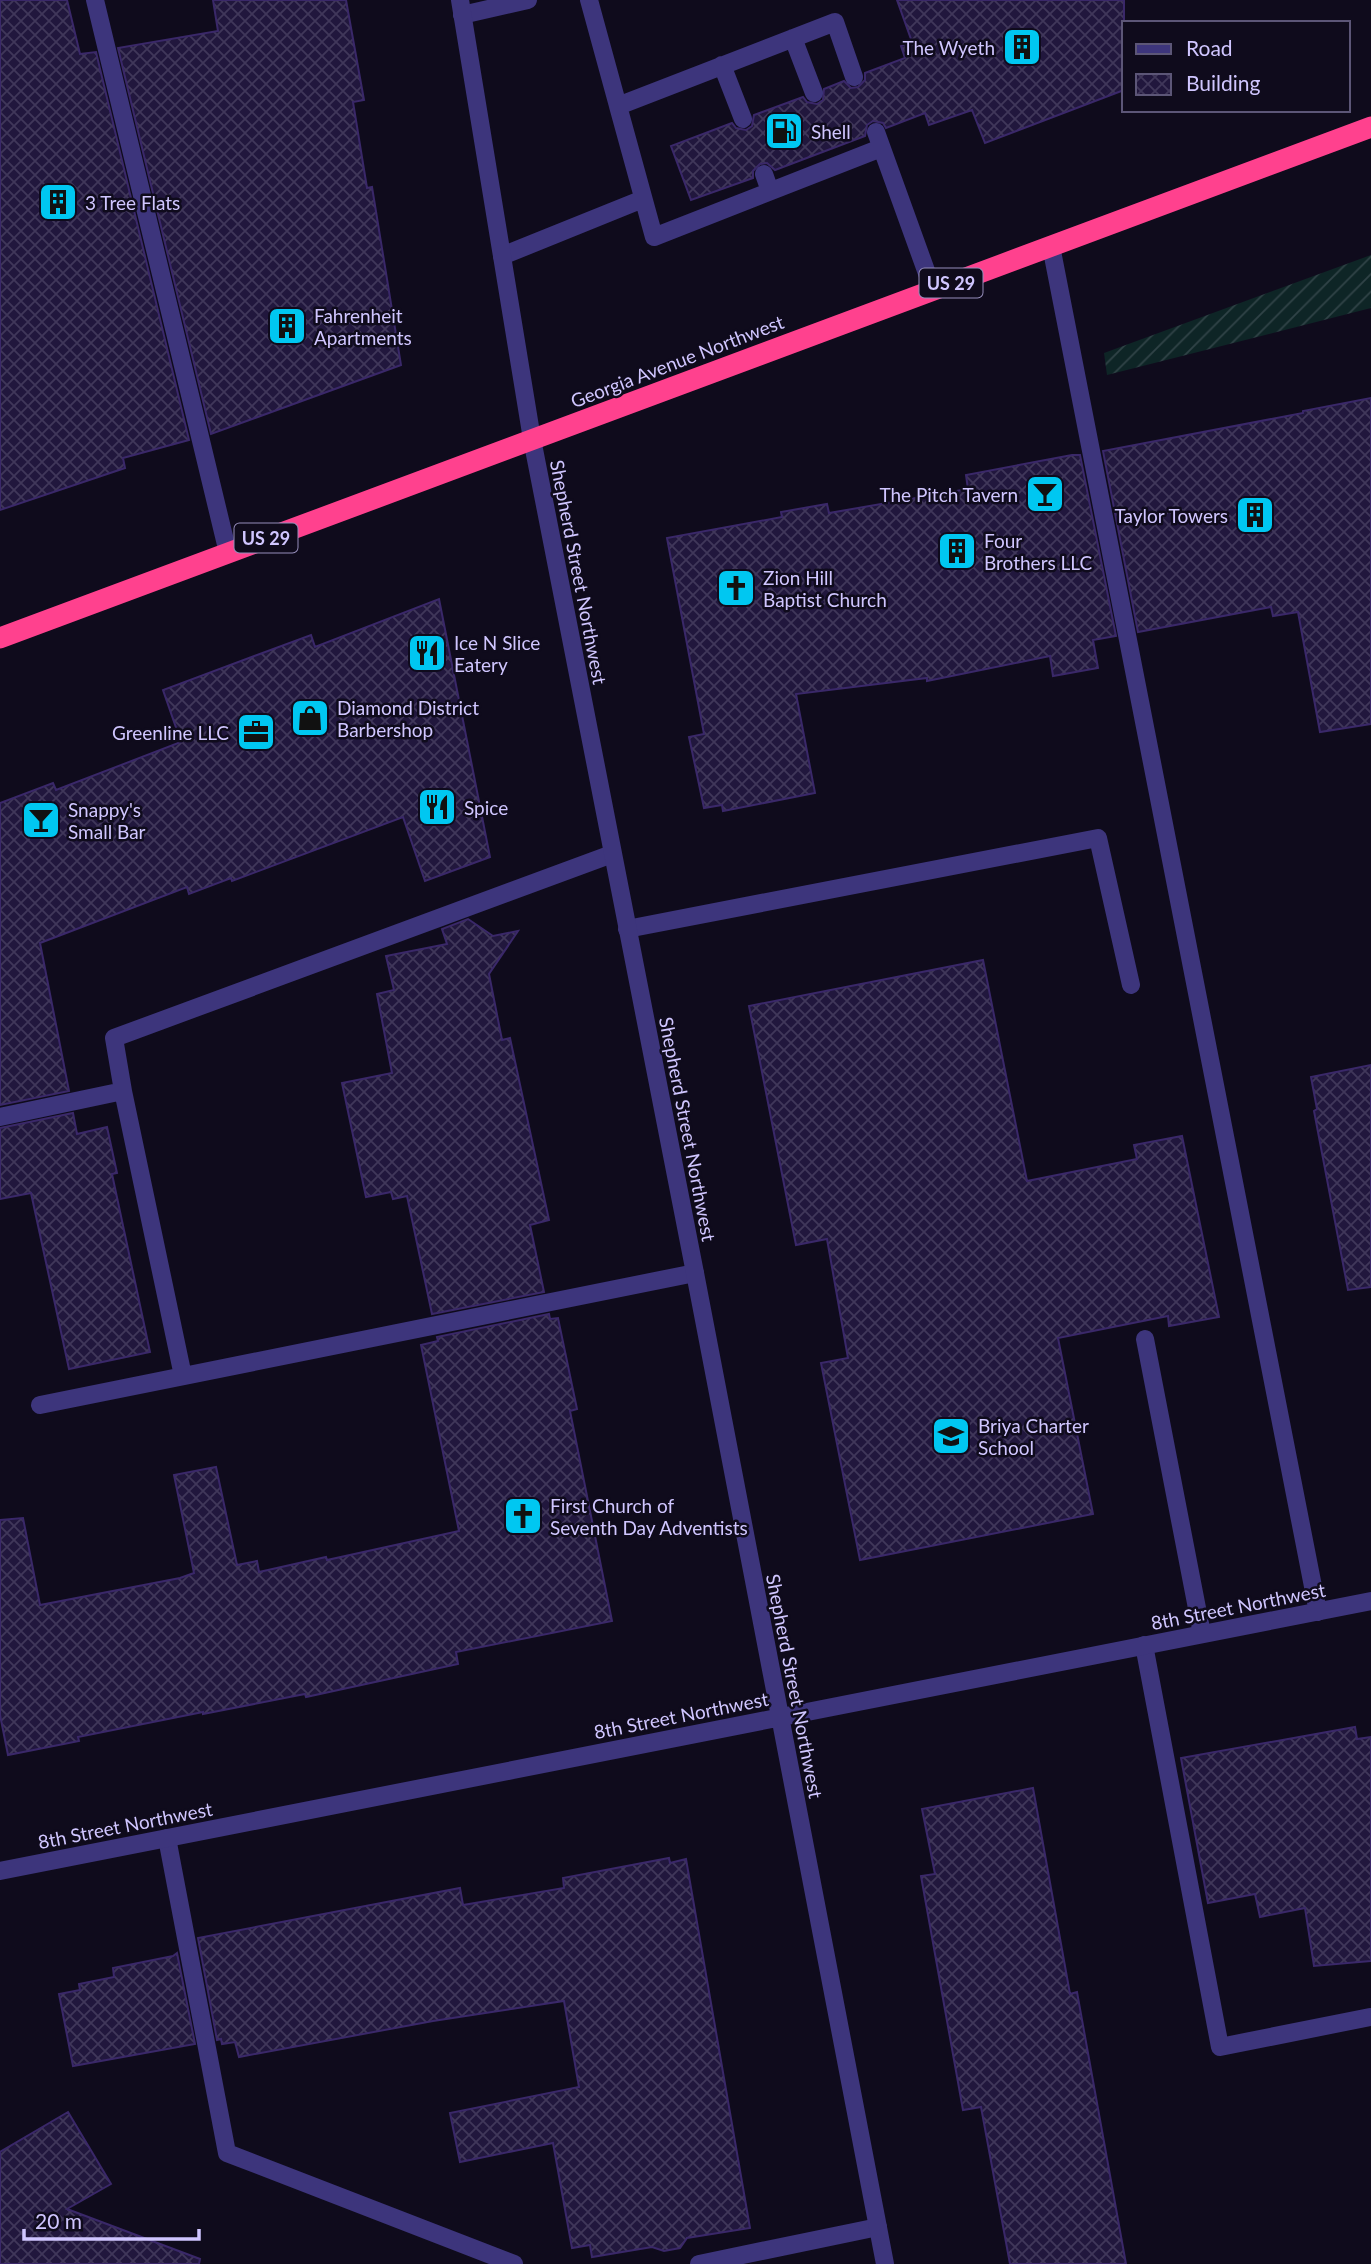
<svg xmlns="http://www.w3.org/2000/svg" width="1371" height="2264" viewBox="0 0 1371 2264" font-family="Lato,sans-serif">
	<defs>
		<pattern id="garden-furrows" width="10" height="10" patternUnits="userSpaceOnUse" patternTransform="scale(1.75)"><rect width="10" height="10" fill="#0e2526"/><path d="M-1 1l2-2M0 10L10 0M9 11l2-2" fill="none" stroke="#304347"/></pattern>
		<pattern id="building-cross-hatch" width="8" height="8" patternUnits="userSpaceOnUse" patternTransform="scale(1.75)"><rect width="8" height="8" fill="#21173d"/><path d="M0 0l8 8M0 8l8-8" fill="none" stroke="#40375a"/></pattern>
	</defs>
	<rect width="100%" height="100%" fill="#0f0b1c"/>
	<path fill="url(#garden-furrows)" d="M 1371,255 L 1371,308 L 1107,375 L 1104,353 Z"/>
	<path fill="url(#building-cross-hatch)" stroke="#3a2869" stroke-width="2" d="M 0,0 L 67,0 L 80,54 L 96,52 L 189,440 L 123,458 L 125,468 L 0,510 Z
		M 213,0 L 346,0 L 364,100 L 353,102 L 367,188 L 372,187 L 401,365 L 211,434 L 118,48 L 218,31 Z
		M 897,0 L 1124,0 L 1124,90 L 985,143 L 972,110 L 929,125 L 925,113 L 886,128 L 883,123 L 873,121 L 867,125 L 865,136 L 775,170 L 767,163 L 760,164 L 753,171 L 753,178 L 691,200 L 671,146 L 732,123 L 736,128 L 746,130 L 752,126 L 754,115 L 803,97 L 807,102 L 817,104 L 823,100 L 824,89 L 844,81 L 851,88 L 858,87 L 865,80 L 865,73 L 905,58 L 901,46 L 912,42 Z
		M 1371,398 L 1371,724 L 1320,732 L 1298,612 L 1273,616 L 1271,607 L 1138,632 L 1103,451 L 1303,413 L 1303,411 Z
		M 1072,455 L 1080,455 L 1116,636 L 1093,640 L 1098,668 L 1053,676 L 1050,656 L 927,681 L 927,678 L 796,694 L 815,793 L 723,811 L 722,805 L 704,808 L 689,737 L 704,734 L 667,538 L 782,517 L 781,512 L 827,504 L 829,513 L 968,489 L 966,475 Z
		M 439,599 L 490,857 L 425,881 L 403,817 L 232,881 L 231,878 L 189,894 L 187,887 L 40,943 L 69,1091 L 0,1105 L 0,803 L 53,783 L 56,790 L 181,742 L 163,690 L 311,635 L 315,647 Z
		M 468,919 L 493,936 L 518,931 L 489,974 L 502,1040 L 510,1038 L 549,1220 L 530,1225 L 544,1292 L 432,1314 L 407,1196 L 393,1199 L 391,1192 L 366,1197 L 342,1083 L 392,1073 L 377,994 L 394,990 L 386,956 L 447,944 L 442,929 Z
		M 983,960 L 1027,1181 L 1137,1159 L 1134,1145 L 1182,1136 L 1219,1317 L 1169,1326 L 1168,1316 L 1058,1338 L 1093,1514 L 860,1560 L 821,1363 L 848,1358 L 827,1239 L 796,1245 L 749,1006 Z
		M 1371,1065 L 1371,1287 L 1348,1290 L 1314,1111 L 1317,1109 L 1311,1077 Z
		M 73,1113 L 77,1134 L 107,1127 L 117,1173 L 112,1174 L 150,1352 L 69,1369 L 31,1193 L 0,1199 L 0,1128 Z
		M 549,1314 L 550,1319 L 558,1318 L 577,1409 L 570,1411 L 612,1621 L 456,1652 L 458,1664 L 306,1697 L 305,1694 L 203,1714 L 203,1712 L 78,1737 L 79,1741 L 8,1755 L 0,1715 L 0,1520 L 23,1518 L 40,1605 L 180,1578 L 194,1573 L 174,1475 L 216,1467 L 237,1565 L 257,1561 L 259,1572 L 326,1557 L 327,1560 L 459,1531 L 421,1345 L 438,1341 L 437,1337 Z
		M 1355,1727 L 1357,1739 L 1371,1737 L 1371,1961 L 1314,1966 L 1305,1908 L 1260,1917 L 1255,1894 L 1208,1903 L 1181,1758 Z
		M 1033,1788 L 1070,1994 L 1077,1992 L 1126,2264 L 1010,2264 L 981,2107 L 963,2110 L 921,1876 L 935,1874 L 922,1809 Z
		M 669,1858 L 670,1863 L 686,1859 L 750,2228 L 687,2238 L 680,2248 L 664,2251 L 652,2247 L 592,2257 L 590,2245 L 572,2248 L 553,2143 L 460,2162 L 450,2113 L 579,2087 L 564,2001 L 433,2021 L 239,2057 L 235,2042 L 222,2044 L 221,2039 L 217,2040 L 198,1938 L 460,1888 L 463,1905 L 564,1888 L 563,1878 Z
		M 177,1953 L 195,2044 L 73,2066 L 59,1994 L 80,1990 L 79,1984 L 114,1977 L 113,1968 L 173,1956 Z
		M 68,2112 L 111,2184 L 67,2209 L 200,2259 L 199,2264 L 0,2264 L 0,2152 Z"/>
	<g fill="none" stroke-linecap="round" stroke-linejoin="round">
		<path stroke="#3d357c" stroke-width="18" d="M 95,0 L 228,553
			M 589,0 L 618,106 L 835,22 L 854,77
			M 462,15 L 528,0
			M 793,38 L 814,93
			M 722,65 L 743,119
			M 618,106 L 654,237 L 881,148
			M 876,132 L 933,290
			M 764,174 L 770,191
			M 1051,246 L 1318,1612
			M 502,256 L 643,199
			M 627,929 L 1098,838 L 1131,985
			M 123,1091 L 183,1376
			M 0,1117 L 123,1091 L 114,1038 L 612,854
			M 1145,1339 L 1202,1634
			M 40,1405 L 695,1273
			M 1144,1645 L 1220,2047 L 1370,2017
			M 167,1838 L 227,2153 L 514,2264
			M 699,2264 L 878,2227"/>
		<path stroke="#3d357c" stroke-width="18" d="M 460,0 L 532,439 L 695,1273 L 885,2264
			M 0,1871 L 1371,1601"/>
		<path stroke="#ff418e" stroke-width="21" d="M 0,638 L 1371,127"/>
	</g>
	<defs>
		<symbol id="building-square" viewBox="-11 -11 22 22"><rect x="-9" y="-9" width="18" height="18" rx="4" fill="#00c7f1" stroke="#0f0b1c"/><path d="M-4-6H4V6H1V3H-1V6H-4ZM-2.5-4.3h1.7v1.8h-1.7ZM.8-4.3h1.7v1.8H.8ZM-2.5-1h1.7V.8h-1.7ZM.8-1h1.7V.8H.8Z" fill="#111"/></symbol>
		<symbol id="fuel-square" viewBox="-11 -11 22 22"><rect x="-9" y="-9" width="18" height="18" rx="4" fill="#00c7f1" stroke="#0f0b1c"/><path d="M-5.5-6h7V0h2V4h1.3V-2.5L3-4.5l.8-.8L6-3V5H2.5V1h-1V6h-7ZM-4.2-4.7v3.2H.2V-4.7Z" fill="#111"/></symbol>
		<symbol id="bar-square" viewBox="-11 -11 22 22"><rect x="-9" y="-9" width="18" height="18" rx="4" fill="#00c7f1" stroke="#0f0b1c"/><path d="M-6-5H6L.8 .8V4.5H3.5V6h-7V4.5H-.8V.8Z" fill="#111"/></symbol>
		<symbol id="church-square" viewBox="-11 -11 22 22"><rect x="-9" y="-9" width="18" height="18" rx="4" fill="#00c7f1" stroke="#0f0b1c"/><path d="M-1.2-6h2.4v3.5h3.3v2.4h-3.3V6h-2.4V-.1h-3.3v-2.4h3.3Z" fill="#111"/></symbol>
		<symbol id="restaurant-square" viewBox="-11 -11 22 22"><rect x="-9" y="-9" width="18" height="18" rx="4" fill="#00c7f1" stroke="#0f0b1c"/><path d="M-5-6h1v4h1v-4h1v4h1v-4h1v5L-1.5 .5V6h-2V.5L-5-1ZM5-6V6H3V1.5H1.5Q1.5-4 5-6Z" fill="#111"/></symbol>
		<symbol id="shop-square" viewBox="-11 -11 22 22"><rect x="-9" y="-9" width="18" height="18" rx="4" fill="#00c7f1" stroke="#0f0b1c"/><path d="M-5-2.5h2.3a2.7 3.5 0 0 1 5.4 0H5L5.5 6h-11ZM-1.5-2.5h3a1.5 2.3 0 0 0-3 0Z" fill="#111"/></symbol>
		<symbol id="office-square" viewBox="-11 -11 22 22"><rect x="-9" y="-9" width="18" height="18" rx="4" fill="#00c7f1" stroke="#0f0b1c"/><path d="M-6-3h4V-5.5h4V-3h4V5H-6ZM-1-4.5V-3h2v-1.5ZM-6 0V1H6V0Z" fill="#111"/></symbol>
		<symbol id="school-square" viewBox="-11 -11 22 22"><rect x="-9" y="-9" width="18" height="18" rx="4" fill="#00c7f1" stroke="#0f0b1c"/><path d="M0-5L7-2L0 1L-7-2ZM-4 1L0 2.5L4 1V4Q0 6-4 4Z" fill="#111"/></symbol>
	</defs>
	<g fill-rule="evenodd">
		<use href="#building-square" x="1000" y="25" width="44" height="44"/>
		<use href="#fuel-square" x="762" y="109" width="44" height="44"/>
		<use href="#building-square" x="36" y="180" width="44" height="44"/>
		<use href="#building-square" x="265" y="304" width="44" height="44"/>
		<use href="#bar-square" x="1023" y="472" width="44" height="44"/>
		<use href="#building-square" x="1233" y="493" width="44" height="44"/>
		<use href="#building-square" x="935" y="529" width="44" height="44"/>
		<use href="#church-square" x="714" y="566" width="44" height="44"/>
		<use href="#restaurant-square" x="405" y="631" width="44" height="44"/>
		<use href="#shop-square" x="288" y="696" width="44" height="44"/>
		<use href="#office-square" x="234" y="710" width="44" height="44"/>
		<use href="#restaurant-square" x="415" y="785" width="44" height="44"/>
		<use href="#bar-square" x="19" y="798" width="44" height="44"/>
		<use href="#school-square" x="929" y="1414" width="44" height="44"/>
		<use href="#church-square" x="501" y="1494" width="44" height="44"/>
	</g>
	<g text-anchor="middle" dominant-baseline="central" stroke-width="5" stroke-linejoin="round" paint-order="stroke">
		<g fill="#0f0b1c" stroke="#968ebb" stroke-width="2">
			<rect x="919.5" y="268.5" width="63" height="29" rx="5"/>
			<rect x="234.5" y="523.5" width="63" height="29" rx="5"/>
		</g>
		<g font-size="18" font-weight="bold" fill="#d0c6ff">
			<text x="951" y="283">US 29</text>
			<text x="266" y="538">US 29</text>
		</g>
		<g font-size="19" fill="#d0c6ff" stroke="#0f0b1c" text-anchor="start">
			<text x="995" y="47" text-anchor="end">The Wyeth</text>
			<text x="811" y="131">Shell</text>
			<text x="85" y="202">3 Tree Flats</text>
			<text x="314" y="315">Fahrenheit<tspan x="314" dy="22">Apartments</tspan></text>
			<text x="1018" y="494" text-anchor="end">The Pitch Tavern</text>
			<text x="1228" y="515" text-anchor="end">Taylor Towers</text>
			<text x="984" y="540">Four<tspan x="984" dy="22">Brothers LLC</tspan></text>
			<text x="763" y="577">Zion Hill<tspan x="763" dy="22">Baptist Church</tspan></text>
			<text x="454" y="642">Ice N Slice<tspan x="454" dy="22">Eatery</tspan></text>
			<text x="337" y="707">Diamond District<tspan x="337" dy="22">Barbershop</tspan></text>
			<text x="229" y="732" text-anchor="end">Greenline LLC</text>
			<text x="464" y="807">Spice</text>
			<text x="68" y="809">Snappy's<tspan x="68" dy="22">Small Bar</tspan></text>
			<text x="978" y="1425">Briya Charter<tspan x="978" dy="22">School</tspan></text>
			<text x="550" y="1505">First Church of<tspan x="550" dy="22">Seventh Day Adventists</tspan></text>
		</g>
		<g font-size="19" fill="#d0c6ff" stroke="#0f0b1c">
			<text transform="translate(677 361) rotate(-21)">Georgia Avenue Northwest</text>
			<text transform="translate(579 572) rotate(79)">Shepherd Street Northwest</text>
			<text transform="translate(688 1129) rotate(79)">Shepherd Street Northwest</text>
			<text transform="translate(1238 1606) rotate(-11)">8th Street Northwest</text>
			<text transform="translate(795 1686) rotate(79)">Shepherd Street Northwest</text>
			<text transform="translate(681 1715) rotate(-11)">8th Street Northwest</text>
			<text transform="translate(125 1825) rotate(-11)">8th Street Northwest</text>
		</g>
	</g>
	<rect x="1122" y="21" width="228" height="91" fill="#0f0b1c" stroke="#5c5677" stroke-width="2"/>
	<rect x="1136" y="44" width="35" height="10" fill="#3d357c" stroke="#5c5677" stroke-width="2"/>
	<text x="1186" y="56" font-size="21" fill="#d0c6ff">Road</text>
	<rect x="1136" y="74" width="35" height="21" fill="url(#building-cross-hatch)" stroke="#5c5677" stroke-width="2"/>
	<text x="1186" y="91" font-size="21" fill="#d0c6ff">Building</text>
	<path d="M24 2229v10h175v-10" fill="none" stroke="#d0c6ff" stroke-width="3.5"/>
	<text x="35" y="2229" font-size="21" fill="#d0c6ff" stroke="#0f0b1c" stroke-width="5" paint-order="stroke">20 m</text>
</svg>
